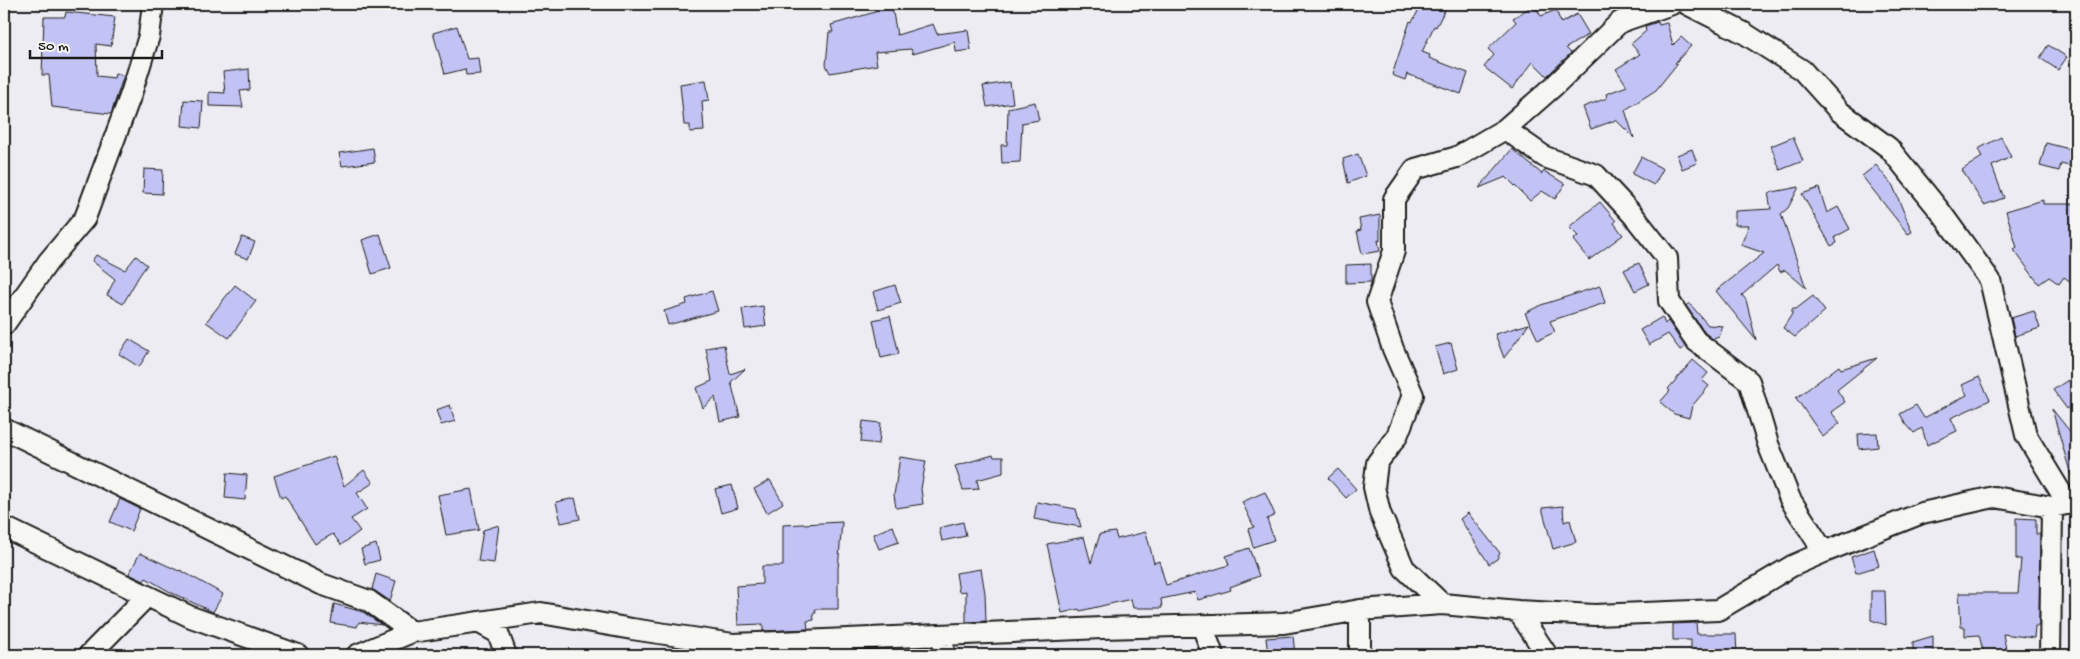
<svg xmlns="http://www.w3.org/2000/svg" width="2080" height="659" viewBox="0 0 2080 659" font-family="'Gochi Hand',sans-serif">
	<rect width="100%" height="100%" fill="#ececf2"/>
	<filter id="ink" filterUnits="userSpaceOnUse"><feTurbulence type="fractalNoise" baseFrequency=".02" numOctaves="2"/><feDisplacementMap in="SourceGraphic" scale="10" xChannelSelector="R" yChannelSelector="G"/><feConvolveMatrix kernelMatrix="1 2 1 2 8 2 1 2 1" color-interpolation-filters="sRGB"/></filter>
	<g filter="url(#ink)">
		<path fill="#c2c2f4" stroke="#1c1c1c" d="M 1422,4 L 1448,4 L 1436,27 L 1434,26 L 1422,52 L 1430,55 L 1429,58 L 1468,73 L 1461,94 L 1407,74 L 1405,80 L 1392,75 L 1410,21 L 1412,22 Z
			M 1534,5 L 1541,16 L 1556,10 L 1561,23 L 1577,14 L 1589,34 L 1566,48 L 1571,53 L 1547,76 L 1533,62 L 1512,89 L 1484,67 L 1494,55 L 1488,49 L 1516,22 L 1513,18 Z
			M 892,7 L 897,35 L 933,24 L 937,34 L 968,30 L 971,50 L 956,52 L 955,42 L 913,54 L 911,49 L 875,52 L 877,65 L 830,73 L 826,65 L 829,32 L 833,32 L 831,25 Z
			M 66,12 L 115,17 L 111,46 L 96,44 L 97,76 L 114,78 L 115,73 L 124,75 L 111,114 L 52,107 L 49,75 L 42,75 L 44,17 L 65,17 Z
			M 1658,22 L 1659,25 L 1667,23 L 1673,45 L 1681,37 L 1691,46 L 1675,63 L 1677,64 L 1656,90 L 1625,110 L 1634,138 L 1616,120 L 1591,129 L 1583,107 L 1607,98 L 1606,94 L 1627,86 L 1616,69 L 1640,54 L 1631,44 L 1646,31 L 1645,26 Z
			M 457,26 L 467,59 L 478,58 L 480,74 L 466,75 L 465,69 L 445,74 L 433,33 Z
			M 2048,45 L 2067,57 L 2058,70 L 2040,58 Z
			M 249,69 L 250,90 L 240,91 L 243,107 L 209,106 L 209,92 L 225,93 L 223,72 Z
			M 706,80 L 709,100 L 702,101 L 704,131 L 690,132 L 690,125 L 684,125 L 680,84 Z
			M 1010,82 L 1013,103 L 987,107 L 983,86 Z
			M 184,100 L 203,101 L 201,128 L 182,126 Z
			M 1035,102 L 1039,120 L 1022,123 L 1020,162 L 1002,163 L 1001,145 L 1007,145 L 1008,108 Z
			M 1793,137 L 1803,161 L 1780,170 L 1771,146 Z
			M 2001,137 L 2011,157 L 1992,166 L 2004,198 L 1984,205 L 1962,170 L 1982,157 L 1978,149 Z
			M 2046,143 L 2073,150 L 2069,166 L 2061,164 L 2059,171 L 2040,166 Z
			M 373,148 L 375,162 L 342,166 L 339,153 Z
			M 1512,149 L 1542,174 L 1544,171 L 1565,184 L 1555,199 L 1542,191 L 1530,201 L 1506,177 L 1479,188 Z
			M 1692,149 L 1697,163 L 1682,169 L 1677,155 Z
			M 1358,154 L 1366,176 L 1348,183 L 1343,159 Z
			M 1641,157 L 1663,169 L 1654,185 L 1632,174 Z
			M 1876,165 L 1893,186 L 1912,232 L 1908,234 L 1862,176 Z
			M 144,169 L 163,170 L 162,194 L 143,193 Z
			M 1799,187 L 1788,208 L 1781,214 L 1806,288 L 1785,270 L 1780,272 L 1777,265 L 1742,295 L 1746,300 L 1756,340 L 1716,291 L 1764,253 L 1741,245 L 1749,225 L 1735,225 L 1735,211 L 1771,209 L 1768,193 Z
			M 1819,188 L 1827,213 L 1838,207 L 1850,229 L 1835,237 L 1837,243 L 1831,246 L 1802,194 Z
			M 2043,200 L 2043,204 L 2076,204 L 2076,286 L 2064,277 L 2059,284 L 2049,277 L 2039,284 L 2014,250 L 2017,248 L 2006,211 Z
			M 1600,202 L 1616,221 L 1614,223 L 1623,235 L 1589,260 L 1573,240 L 1578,236 L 1569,227 Z
			M 1380,215 L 1380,241 L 1378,240 L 1380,251 L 1362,254 L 1357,231 L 1361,230 L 1359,219 Z
			M 380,234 L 391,268 L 372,274 L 362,240 Z
			M 242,237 L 255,242 L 248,259 L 235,254 Z
			M 96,255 L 125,270 L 136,256 L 147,265 L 139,276 L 123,304 L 107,295 L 115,279 L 92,261 Z
			M 1639,263 L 1649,284 L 1635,291 L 1624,270 Z
			M 1371,264 L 1371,282 L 1346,283 L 1346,265 Z
			M 235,285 L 256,301 L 229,338 L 206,322 Z
			M 895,285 L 901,303 L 878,310 L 873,292 Z
			M 1600,286 L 1605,303 L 1550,321 L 1555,332 L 1538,340 L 1525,313 L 1541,305 Z
			M 712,291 L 718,311 L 668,325 L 664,311 L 687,304 L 686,299 Z
			M 1813,296 L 1825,311 L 1795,337 L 1783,328 L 1792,314 L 1792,309 L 1796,309 Z
			M 1689,303 L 1708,325 L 1723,326 L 1719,337 L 1713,339 L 1705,333 L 1686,306 Z
			M 763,306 L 766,326 L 745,329 L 742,309 Z
			M 2034,311 L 2040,328 L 2015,336 L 2011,318 Z
			M 890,316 L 899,354 L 881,358 L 873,320 Z
			M 1662,317 L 1665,324 L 1668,321 L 1685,347 L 1680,350 L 1668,334 L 1649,345 L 1640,330 Z
			M 1529,324 L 1504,358 L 1495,334 Z
			M 129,339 L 149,351 L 139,367 L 119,354 Z
			M 1451,343 L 1458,369 L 1443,374 L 1435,347 Z
			M 724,345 L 730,374 L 745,369 L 731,382 L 740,417 L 720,422 L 715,397 L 703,408 L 696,388 L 712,381 L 706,348 Z
			M 1877,358 L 1837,390 L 1845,402 L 1831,412 L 1840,423 L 1823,437 L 1796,398 L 1839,366 L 1841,369 Z
			M 1693,360 L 1708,373 L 1702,380 L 1709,386 L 1692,406 L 1689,418 L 1674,414 L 1660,402 L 1670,391 L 1668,389 Z
			M 1979,377 L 1990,400 L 1951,418 L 1957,431 L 1927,445 L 1922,428 L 1914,433 L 1906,424 L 1900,414 L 1916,405 L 1924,418 L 1967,395 L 1962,385 Z
			M 2068,380 L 2076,391 L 2076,402 L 2067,409 L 2053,390 Z
			M 450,405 L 455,421 L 441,425 L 436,410 Z
			M 2052,409 L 2076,439 L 2076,478 L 2072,479 Z
			M 863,421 L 881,423 L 879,444 L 861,442 Z
			M 1877,433 L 1878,447 L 1859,449 L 1858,434 Z
			M 993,455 L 994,457 L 1003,457 L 1003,473 L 977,480 L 979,489 L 963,490 L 955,466 Z
			M 334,456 L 344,486 L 364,470 L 373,483 L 357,493 L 367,509 L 351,519 L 360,531 L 341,545 L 333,534 L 315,544 L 285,496 L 281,498 L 274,476 Z
			M 900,457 L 926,461 L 921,489 L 923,504 L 896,508 L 894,495 Z
			M 1338,469 L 1356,489 L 1346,498 L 1328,478 Z
			M 227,473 L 247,475 L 245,500 L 225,498 Z
			M 770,480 L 783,503 L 767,513 L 754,489 Z
			M 732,485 L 738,508 L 721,513 L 715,489 Z
			M 471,489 L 479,530 L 446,535 L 438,495 Z
			M 1265,492 L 1275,515 L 1267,519 L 1274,540 L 1253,547 L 1248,529 L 1254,527 L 1242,502 Z
			M 575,498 L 580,519 L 561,523 L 556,502 Z
			M 120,499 L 140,509 L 131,531 L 110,522 Z
			M 1037,502 L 1076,509 L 1081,527 L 1034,519 Z
			M 1563,506 L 1564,522 L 1570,520 L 1576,542 L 1553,549 L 1542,508 Z
			M 1468,513 L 1500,553 L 1497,559 L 1489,564 L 1460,519 Z
			M 2016,518 L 2036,519 L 2036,534 L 2040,534 L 2039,626 L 2035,626 L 2034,638 L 2003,634 L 2006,649 L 1984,655 L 1979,635 L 1965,636 L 1965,627 L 1961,627 L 1959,593 L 2018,593 L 2021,559 L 2016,559 Z
			M 842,522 L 838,569 L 838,609 L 815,609 L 816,613 L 813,613 L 814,620 L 807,621 L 808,629 L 763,631 L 763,624 L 738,625 L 736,586 L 762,584 L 762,566 L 783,566 L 783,525 Z
			M 963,522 L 966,536 L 942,541 L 939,528 Z
			M 499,525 L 494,563 L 478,561 L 483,530 Z
			M 893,526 L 899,542 L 879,549 L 873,534 Z
			M 1115,532 L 1117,539 L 1146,532 L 1154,563 L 1159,561 L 1166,585 L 1229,565 L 1226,556 L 1249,548 L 1259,576 L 1230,587 L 1231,590 L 1198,600 L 1195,592 L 1161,599 L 1162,608 L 1133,608 L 1131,599 L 1080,611 L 1079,609 L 1062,613 L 1047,544 L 1084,537 L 1091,563 L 1100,534 Z
			M 376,544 L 380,560 L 365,564 L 361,549 Z
			M 1874,549 L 1879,566 L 1856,573 L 1851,557 Z
			M 140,553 L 179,571 L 180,570 L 223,594 L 213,612 L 172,593 L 146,578 L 144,581 L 129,574 Z
			M 981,569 L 985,593 L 986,621 L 966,622 L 966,591 L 959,592 L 956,573 Z
			M 376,574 L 396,581 L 390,601 L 372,589 Z
			M 1871,591 L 1885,591 L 1886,625 L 1871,620 Z
			M 334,604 L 363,612 L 382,625 L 359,622 L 357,627 L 331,623 Z
			M 1696,623 L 1697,634 L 1736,634 L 1737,655 L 1691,655 L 1691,640 L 1673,640 L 1673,624 Z
			M 1293,636 L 1295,655 L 1268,655 L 1266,638 Z
			M 1933,636 L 1933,655 L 1913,655 L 1913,642 Z"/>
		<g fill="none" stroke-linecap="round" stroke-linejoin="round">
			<defs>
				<path id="minor" d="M 1687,4 L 1744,33 L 1802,70 L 1839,111 L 1889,148 L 1940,211 L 1990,280 L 2026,435 L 2068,504
					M 1505,129 L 1545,157 L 1596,175 L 1633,215 L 1667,258 L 1669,301 L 1696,341 L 1749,381 L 1768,444 L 1790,499 L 1824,552
					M 4,325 L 48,262 L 85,218 L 131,94 L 149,36 L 153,4
					M 4,429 L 321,584 L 369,601 L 412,632
					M 4,527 L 191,617 L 298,655
					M 1442,604 L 1404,568 L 1380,513 L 1374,487 L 1377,463 L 1397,436 L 1413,395 L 1393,349 L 1377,302 L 1394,251 L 1394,199 L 1415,169 L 1457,157 L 1505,129 L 1554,86 L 1620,22 L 1672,4
					M 1518,611 L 1547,655
					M 478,622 L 498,633 L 506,655
					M 1202,625 L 1213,655
					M 941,635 L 945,655
					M 89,655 L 147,596
					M 357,655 L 412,632 L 541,613 L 632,629 L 733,644 L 1102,628 L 1284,623 L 1360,610 L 1442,604 L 1518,611 L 1595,615 L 1718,610 L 1792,566 L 1824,552 L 1922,513 L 1994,497 L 2052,507 L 2076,502
					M 1360,655 L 1360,610
					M 2050,655 L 2052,507"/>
			</defs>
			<use href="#minor" stroke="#1c1c1c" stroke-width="24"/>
			<use href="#minor" stroke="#f6f6f2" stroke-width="20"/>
		</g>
	</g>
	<rect width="2080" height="659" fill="none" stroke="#f6f6f2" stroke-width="20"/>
	<rect x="10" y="10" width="2060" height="639" fill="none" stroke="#1c1c1c" stroke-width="2" filter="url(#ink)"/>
	<path d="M30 50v8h132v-8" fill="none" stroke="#1c1c1c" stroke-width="2.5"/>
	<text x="38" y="50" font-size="15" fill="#1c1c1c" stroke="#f6f6f2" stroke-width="4" paint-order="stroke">50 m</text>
</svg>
